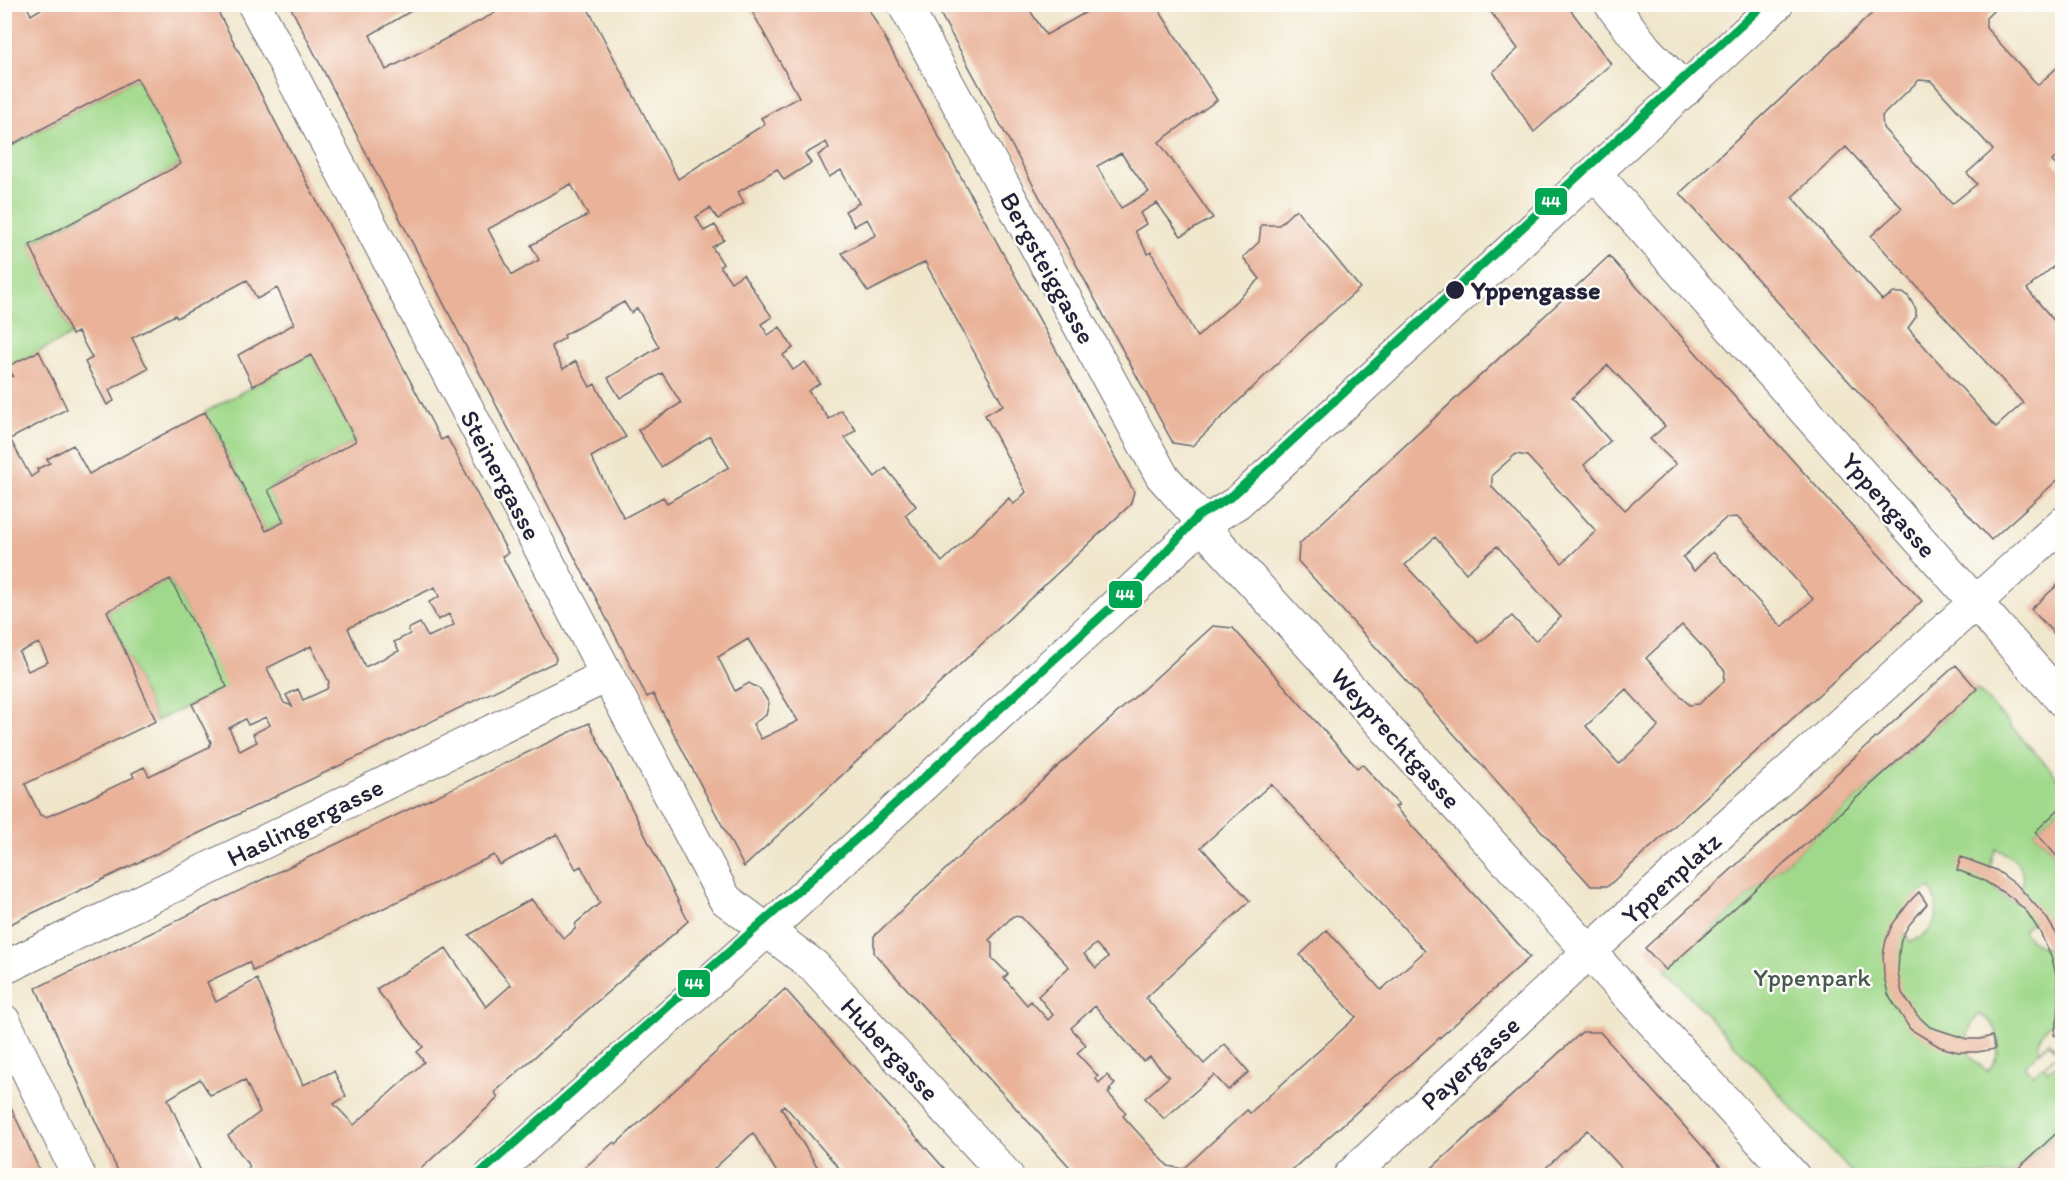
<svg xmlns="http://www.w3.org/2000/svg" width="2067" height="1180" viewBox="0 0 2067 1180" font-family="Itim,sans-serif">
	<rect width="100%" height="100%" fill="#fdfcf7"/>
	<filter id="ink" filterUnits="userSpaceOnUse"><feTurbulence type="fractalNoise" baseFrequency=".0167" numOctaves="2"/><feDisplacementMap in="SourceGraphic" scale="12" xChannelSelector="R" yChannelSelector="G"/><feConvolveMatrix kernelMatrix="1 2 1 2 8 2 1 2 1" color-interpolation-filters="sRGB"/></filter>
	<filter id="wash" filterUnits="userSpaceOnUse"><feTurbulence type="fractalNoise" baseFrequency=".008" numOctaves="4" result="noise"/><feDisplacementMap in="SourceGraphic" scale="24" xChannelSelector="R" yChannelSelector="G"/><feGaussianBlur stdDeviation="1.35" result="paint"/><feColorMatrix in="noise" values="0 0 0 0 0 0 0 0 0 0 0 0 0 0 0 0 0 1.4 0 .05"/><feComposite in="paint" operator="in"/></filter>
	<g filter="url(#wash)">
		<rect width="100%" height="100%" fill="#f0e6cc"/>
		<path fill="#a0d98b" stroke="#617e63" stroke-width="1.5" fill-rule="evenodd" d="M 137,78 L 181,164 L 30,244 L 72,335 L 5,368 L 5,149 Z
			M 311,355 L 356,441 L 268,489 L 284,522 L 266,531 L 205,412 Z
			M 170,579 L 228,687 L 156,721 L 107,611 Z
			M 1977,689 L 2062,782 L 2062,806 L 2035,832 L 2062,862 L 2062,920 C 2046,915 2034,918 2023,931 C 2033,945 2046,952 2062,948 L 2062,1016 C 2048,1024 2037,1034 2039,1051 L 2049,1042 L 2059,1053 L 2044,1066 L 2047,1071 L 2062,1060 L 2062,1128 L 2010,1175 L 1854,1175 L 1666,970 ZM 1996,849 C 2024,860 2029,877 2017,903 C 1991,895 1984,873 1996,849 ZM 1931,888 C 1942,912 1937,933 1910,942 L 1904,930 L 1920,893 ZM 1979,1014 C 2003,1026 2004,1051 1988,1071 C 1962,1056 1962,1036 1979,1014 ZM 2049,1043 L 2058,1054 L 2033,1075 L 2024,1066 Z"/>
		<g id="blocks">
			<path fill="#e9b299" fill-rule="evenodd" d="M 4,4 L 26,4 L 31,15 L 49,4 L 214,4 L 441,440 L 447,437 L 508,553 L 502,556 L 556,658 L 555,662 L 6,926 L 4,922 L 4,442 L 10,439 L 31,477 L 38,472 L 37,469 L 50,463 L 47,459 L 73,445 L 89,474 L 205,412 L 266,531 L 284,522 L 268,490 L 356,441 L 311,355 L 253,386 L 238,355 L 294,324 L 277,288 L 257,299 L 247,280 L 177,318 L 175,315 L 132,338 L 148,369 L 109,390 L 114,401 L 107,405 L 85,362 L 92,358 L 78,332 L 72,335 L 30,245 L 181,164 L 137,78 L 4,149 ZM 170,579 L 227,687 L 192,704 L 211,742 L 209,747 L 149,776 L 144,767 L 132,773 L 134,777 L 86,800 L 46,817 L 40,815 L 25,784 L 156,721 L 107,611 ZM 435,587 L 439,597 L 429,602 L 438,620 L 449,614 L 454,625 L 428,637 L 420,623 L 408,629 L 410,634 L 394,642 L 399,651 L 365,667 L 348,628 ZM 39,643 L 48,662 L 28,671 L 19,652 ZM 311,646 L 329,682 L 327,689 L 303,700 L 298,689 L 286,695 L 292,706 L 284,703 L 267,668 ZM 266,717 L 270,725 L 253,734 L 257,742 L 240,751 L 229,728 L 245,719 L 248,725 Z
				M 289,4 L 423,4 L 370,35 L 386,70 L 495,13 L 491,4 L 528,4 L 531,11 L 543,5 L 586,5 L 678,179 L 765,124 L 761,118 L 799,97 L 748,4 L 866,4 L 1134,492 L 1130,505 L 744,867 L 653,694 L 647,697 ZM 826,142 L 829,148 L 818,155 L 829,177 L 841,170 L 859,203 L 845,211 L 854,226 L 867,219 L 876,235 L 842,253 L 868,292 L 925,262 L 1003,405 L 985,415 L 1026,492 L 1013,505 L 1009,498 L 942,562 L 905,515 L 916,506 L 886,468 L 875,477 L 845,438 L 856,430 L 841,410 L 829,419 L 808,391 L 820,383 L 805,362 L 793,370 L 783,355 L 793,348 L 780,327 L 768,335 L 761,324 L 772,317 L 743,274 L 731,282 L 720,266 L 723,264 L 712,247 L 724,240 L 715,225 L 704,231 L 696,217 L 710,208 L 718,219 L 744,203 L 738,192 L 777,169 L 784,180 L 811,163 L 805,154 ZM 571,184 L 588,215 L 531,245 L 539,260 L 512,275 L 488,229 ZM 624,302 L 631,313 L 637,308 L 659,347 L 608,378 L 620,398 L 662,373 L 681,403 L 638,430 L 661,467 L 710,436 L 729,467 L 667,503 L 663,497 L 624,518 L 591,457 L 626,437 L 608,409 L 595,384 L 590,387 L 576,361 L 563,369 L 551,346 L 565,338 L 564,335 ZM 748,639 L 798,721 L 761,739 L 753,724 L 766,715 L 769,703 L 760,689 L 749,683 L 735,691 L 718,657 Z
				M 935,4 L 1018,4 L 1022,12 L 1029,9 L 1046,35 L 1090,10 L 1086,4 L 1155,4 L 1217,100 L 1159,142 L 1213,218 L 1181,236 L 1157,203 L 1140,213 L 1146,224 L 1135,231 L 1148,254 L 1151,252 L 1197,337 L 1260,279 L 1243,257 L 1259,242 L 1261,225 L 1279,225 L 1296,209 L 1360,288 L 1308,334 L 1192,446 L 1173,443 ZM 1121,153 L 1149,192 L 1121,208 L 1097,166 Z
				M 1485,4 L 1566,4 L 1611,64 L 1534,132 L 1493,72 L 1518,49 Z
				M 1882,4 L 2000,4 L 1986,18 L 1986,28 L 2038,85 L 2062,63 L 2062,152 L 2052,161 L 2062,172 L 2062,259 L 2027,289 L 2062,330 L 2062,476 L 1991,540 L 1680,193 ZM 1919,80 L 1931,81 L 1993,150 L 1967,173 L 1977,184 L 1952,204 L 1883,128 L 1882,116 ZM 1846,147 L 1902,208 L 1871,236 L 2023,403 L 1996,427 L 1908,328 L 1916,317 L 1916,309 L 1908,296 L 1903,293 L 1894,293 L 1882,300 L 1792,197 Z
				M 1609,256 L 1831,503 L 1922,601 L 1608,886 L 1591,886 L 1298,561 L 1299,544 ZM 1608,365 L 1665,426 L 1650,439 L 1676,464 L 1625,510 L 1584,465 L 1610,441 L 1572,398 ZM 1516,454 L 1527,456 L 1596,531 L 1562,563 L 1492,487 L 1492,475 ZM 1737,517 L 1774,555 L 1813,599 L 1782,627 L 1713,552 L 1694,571 L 1683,557 L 1726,518 ZM 1435,537 L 1466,573 L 1497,546 L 1561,617 L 1535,641 L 1512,616 L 1479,643 L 1405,565 ZM 1682,625 L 1725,671 L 1724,681 L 1699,704 L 1689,705 L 1646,658 ZM 1626,689 L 1659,726 L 1619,764 L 1586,726 Z
				M 39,351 L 67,409 L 10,439 L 4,430 L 4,380 L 13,376 L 8,366 Z
				M 2062,581 L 2062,639 L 2061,641 L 2031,609 Z
				M 1213,626 L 1233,628 L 1357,768 L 1362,764 L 1399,805 L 1395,807 L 1530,957 L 1285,1176 L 1078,1176 L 874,953 L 874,936 L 990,828 ZM 1271,784 L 1425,951 L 1381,990 L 1327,930 L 1300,955 L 1356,1017 L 1250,1113 L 1247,1110 L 1183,1169 L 1168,1166 L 1123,1116 L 1126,1113 L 1108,1093 L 1111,1091 L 1109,1090 L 1115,1084 L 1107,1075 L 1099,1083 L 1095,1078 L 1098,1076 L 1077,1053 L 1086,1045 L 1071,1028 L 1095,1006 L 1143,1061 L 1150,1057 L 1169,1077 L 1145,1098 L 1164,1119 L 1214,1075 L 1228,1090 L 1249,1072 L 1225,1044 L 1204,1064 L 1146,998 L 1250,901 L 1201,847 ZM 1013,916 L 1021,917 L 1069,967 L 1038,996 L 1053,1015 L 1048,1020 L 1031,1001 L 1027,1005 L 1004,978 L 1008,974 L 992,958 L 992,943 L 989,940 ZM 1096,944 L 1108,957 L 1096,968 L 1084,954 Z
				M 1956,665 L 1977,689 L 1666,970 L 1645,948 Z
				M 589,723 L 688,921 L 495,1092 L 498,1098 L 413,1176 L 238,1176 L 250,1167 L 228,1136 L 260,1112 L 245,1080 L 210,1095 L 200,1079 L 168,1099 L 203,1176 L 120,1176 L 36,988 ZM 557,834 L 576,869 L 581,866 L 600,903 L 576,923 L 575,929 L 564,939 L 531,899 L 469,935 L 511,985 L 486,1007 L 446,948 L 376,989 L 423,1047 L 417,1052 L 424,1062 L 354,1125 L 334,1104 L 346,1096 L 334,1071 L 303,1085 L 257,979 L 216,1002 L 207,982 L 249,962 L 253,971 L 494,855 L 500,865 Z
				M 2062,806 L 2062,862 L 2035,832 Z
				M 1961,857 L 1996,870 L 2018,886 L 2046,917 L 2056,933 L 2062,950 L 2062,1038 L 2054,1035 L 2058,1017 L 2059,1002 L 2057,978 L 2052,959 L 2040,932 L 2027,912 L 2011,897 L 1981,879 L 1957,870 Z
				M 1919,892 L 1927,904 L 1909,925 L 1901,939 L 1899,953 L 1898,973 L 1902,993 L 1917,1015 L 1930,1027 L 1967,1039 L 1980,1039 L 1992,1036 L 1995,1049 L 1977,1052 L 1958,1052 L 1940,1047 L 1910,1029 L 1888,994 L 1884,976 L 1883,955 L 1886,940 L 1892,925 L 1910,901 Z
				M 785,989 L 951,1176 L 846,1176 L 784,1105 L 781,1108 L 823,1176 L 779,1176 L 753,1133 L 706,1176 L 575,1176 L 614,1142 L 616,1144 Z
				M 1582,1032 L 1600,1032 L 1729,1176 L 1629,1176 L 1587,1130 L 1537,1176 L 1423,1176 Z
				M 4,1093 L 21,1129 L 42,1176 L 4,1176 Z
				M 2062,1128 L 2062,1167 L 2054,1176 L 2010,1176 Z"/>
		</g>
	</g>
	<g filter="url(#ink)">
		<use href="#blocks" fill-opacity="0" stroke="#6a676e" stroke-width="1.5"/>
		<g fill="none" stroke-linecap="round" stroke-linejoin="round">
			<defs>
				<path id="minor" d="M 254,4 L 725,899 L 814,966 L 1007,1176
					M 904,4 L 1162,476 L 1204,523 L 1214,539 L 1793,1176
					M 1611,4 L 1646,50 L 1685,90
					M 1595,174 L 2062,700
					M 4,968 L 606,676
					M 4,1021 L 79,1176
					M 1350,1176 L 1590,951 L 2062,524"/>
				<path id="major" d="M 491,1176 L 766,931 L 1204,523 L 1238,502 L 1777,4"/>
			</defs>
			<use href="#minor" stroke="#6a676e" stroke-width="35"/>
			<use href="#major" stroke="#6a676e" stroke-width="35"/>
			<use href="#minor" stroke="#fff" stroke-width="33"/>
			<use href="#major" stroke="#fff" stroke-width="33"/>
			<defs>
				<path id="tram-1" d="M 477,1176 L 863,833 L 1138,583 L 1198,516 L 1232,496 L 1764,4"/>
			</defs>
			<use href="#tram-1" stroke="#fdfcf7" stroke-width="14"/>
			<use href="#tram-1" stroke="#00a651" stroke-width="9"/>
		</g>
	</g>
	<circle fill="#22223b" stroke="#fdfcf7" stroke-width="2" cx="1455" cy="290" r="10"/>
	<g text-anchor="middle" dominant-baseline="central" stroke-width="5" stroke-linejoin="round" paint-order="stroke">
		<g font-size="26" fill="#22223b" stroke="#fdfcf7">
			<text transform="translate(1048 268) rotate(61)">Bergsteiggasse</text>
			<text transform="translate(501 475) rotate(62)">Steinergasse</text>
			<text transform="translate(1889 505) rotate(49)">Yppengasse</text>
			<text transform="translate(1396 738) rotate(48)">Weyprechtgasse</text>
			<text transform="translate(305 822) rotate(-26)">Haslingergasse</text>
			<text transform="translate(1671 878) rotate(-42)">Yppenplatz</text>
			<text transform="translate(890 1049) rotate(47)">Hubergasse</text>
			<text transform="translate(1470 1063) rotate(-43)">Payergasse</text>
		</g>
		<g font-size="26" font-weight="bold" fill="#22223b" stroke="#fdfcf7" text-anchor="start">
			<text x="1471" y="290">Yppengasse</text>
		</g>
		<g font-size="26" fill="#485953" stroke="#fdfcf7">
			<text x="1812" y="977">Yppenpark</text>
		</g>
	</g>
	<g stroke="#fdfcf7" stroke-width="2">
		<rect x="1534" y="187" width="34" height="29" rx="6" fill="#00a651"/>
		<rect x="1108" y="580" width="35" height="29" rx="6" fill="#00a651"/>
		<rect x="677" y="969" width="34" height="29" rx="6" fill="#00a651"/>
	</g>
	<g font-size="16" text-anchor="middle" font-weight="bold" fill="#fff">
		<text x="1551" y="207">44</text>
		<text x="1125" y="600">44</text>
		<text x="694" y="989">44</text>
	</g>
	<rect width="2067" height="1180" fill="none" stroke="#fdfcf7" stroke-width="24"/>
</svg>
